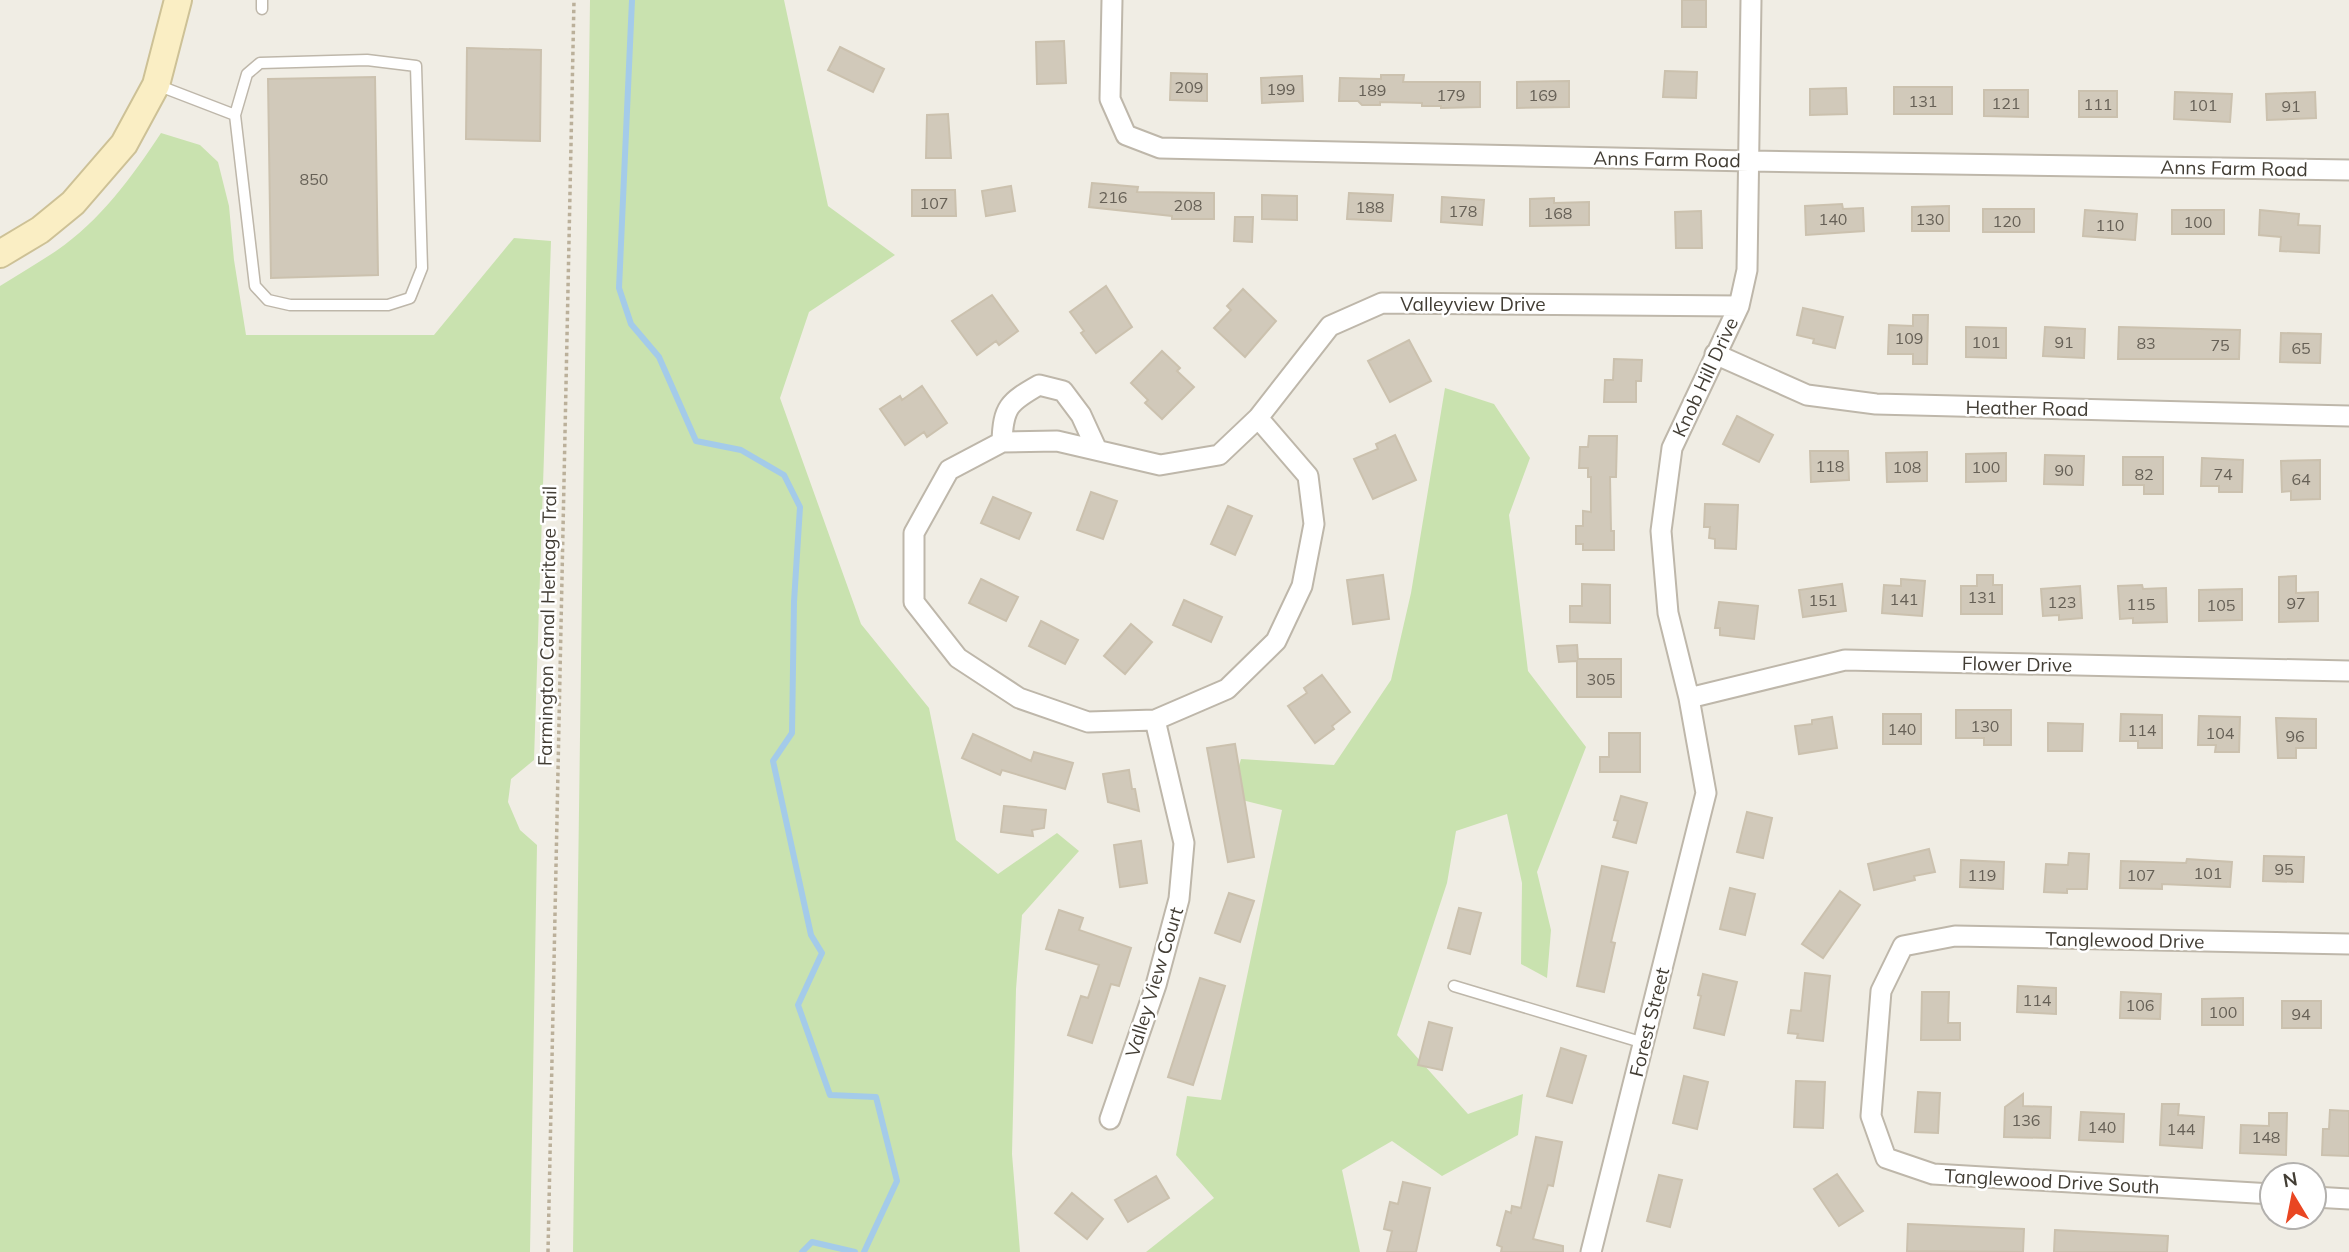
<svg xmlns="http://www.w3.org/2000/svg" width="2349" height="1252" viewBox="0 0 2349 1252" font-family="Mulish,sans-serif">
	<rect width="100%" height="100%" fill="#f0ede4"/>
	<path fill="#c9e2af" d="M 590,0 L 784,0 L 828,206 L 895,255 L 809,312 L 780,398 L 861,624 L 929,708 L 956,840 L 998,874 L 1057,833 L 1079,851 L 1022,915 L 1016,989 L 1012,1154 L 1020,1252 L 573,1252 Z
		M 161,133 L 200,145 L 218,162 L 229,206 L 234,260 L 246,335 L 434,335 L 514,238 L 551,241 L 534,760 L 511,779 L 508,802 L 520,830 L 537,845 L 530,1252 L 0,1252 L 0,286 C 19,274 38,263 56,251 C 100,221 132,177 161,133 Z
		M 1445,388 L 1494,404 L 1530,458 L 1509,515 L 1528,671 L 1586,747 L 1537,872 L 1551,930 L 1547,978 L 1521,964 L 1522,883 L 1507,814 L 1456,831 L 1447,883 L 1397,1035 L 1468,1114 L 1523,1094 L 1518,1135 L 1442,1176 L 1392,1141 L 1342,1170 L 1360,1252 L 1146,1252 L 1214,1198 L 1176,1155 L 1187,1096 L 1221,1100 L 1282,810 L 1230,797 L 1241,759 L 1334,765 L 1391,680 L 1411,593 Z"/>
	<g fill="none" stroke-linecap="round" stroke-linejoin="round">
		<path stroke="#a4cbe9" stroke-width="6" d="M 632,0 L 619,288 L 631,324 L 659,357 L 696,441 L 741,450 L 784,475 L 800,507 L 794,602 L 792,733 L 773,761 L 811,935 L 822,953 L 798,1005 L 830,1095 L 876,1097 L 897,1181 L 864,1252
			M 802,1252 L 812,1242 L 855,1252"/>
	</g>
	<path fill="#d1c9ba" stroke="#cbc1ae" stroke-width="2" d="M 1682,0 L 1706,0 L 1706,27 L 1682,27 Z
		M 1064,41 L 1066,83 L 1037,84 L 1036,42 Z
		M 840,47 L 884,69 L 873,92 L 828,70 Z
		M 467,48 L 541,50 L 540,141 L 466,139 Z
		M 1665,71 L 1697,72 L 1696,98 L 1663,97 Z
		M 1171,73 L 1207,74 L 1207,101 L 1170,100 Z
		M 1381,75 L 1404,75 L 1403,82 L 1480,82 L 1480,107 L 1441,108 L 1441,106 L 1422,106 L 1422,103 L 1380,102 L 1380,105 L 1362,105 L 1358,101 L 1339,101 L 1340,78 L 1381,79 Z
		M 1302,76 L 1303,101 L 1262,103 L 1261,78 Z
		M 375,77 L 378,275 L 271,278 L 268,79 Z
		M 1569,81 L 1569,107 L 1517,108 L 1517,82 Z
		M 1894,87 L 1952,87 L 1952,114 L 1894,114 Z
		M 1846,88 L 1847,114 L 1810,115 L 1810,89 Z
		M 1984,90 L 2028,90 L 2028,117 L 1984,116 Z
		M 2079,91 L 2117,91 L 2117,117 L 2079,117 Z
		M 2175,92 L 2232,94 L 2230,122 L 2174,119 Z
		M 2315,92 L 2316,118 L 2267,120 L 2266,94 Z
		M 948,114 L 951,158 L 926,158 L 927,115 Z
		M 1092,183 L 1138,187 L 1137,192 L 1214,193 L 1214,219 L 1172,219 L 1172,216 L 1089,207 Z
		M 1011,186 L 1015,211 L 986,216 L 982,191 Z
		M 912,190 L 955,190 L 956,216 L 912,216 Z
		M 1349,193 L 1393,195 L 1391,221 L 1347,219 Z
		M 1262,195 L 1297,196 L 1297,220 L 1262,219 Z
		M 1442,197 L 1484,200 L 1482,225 L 1441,222 Z
		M 1554,198 L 1554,203 L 1589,202 L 1589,225 L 1530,226 L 1530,199 Z
		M 1842,204 L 1843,209 L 1863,208 L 1864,231 L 1806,235 L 1805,206 Z
		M 1949,206 L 1949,231 L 1912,231 L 1912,207 Z
		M 1983,209 L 2034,209 L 2034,232 L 1983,232 Z
		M 2085,210 L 2137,214 L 2135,240 L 2083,236 Z
		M 2172,210 L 2224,210 L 2224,234 L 2172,234 Z
		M 2260,210 L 2299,214 L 2298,225 L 2320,226 L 2319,253 L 2280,251 L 2281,237 L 2259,235 Z
		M 1701,211 L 1702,248 L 1676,248 L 1675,212 Z
		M 1235,217 L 1253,217 L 1252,242 L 1234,241 Z
		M 1106,286 L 1132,327 L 1096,353 L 1081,333 L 1084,331 L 1070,312 Z
		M 1243,289 L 1276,321 L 1245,357 L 1214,328 L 1231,310 L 1227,306 Z
		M 992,295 L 1018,331 L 999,345 L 996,341 L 977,355 L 952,321 Z
		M 1803,308 L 1843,317 L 1835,348 L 1813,343 L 1814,339 L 1797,335 Z
		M 1913,315 L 1928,315 L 1927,364 L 1913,364 L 1913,354 L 1888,354 L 1889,325 L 1913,326 Z
		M 1966,327 L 2006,328 L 2006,358 L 1966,357 Z
		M 2045,327 L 2085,329 L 2084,358 L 2043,356 Z
		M 2119,327 L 2240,330 L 2239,359 L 2118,359 Z
		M 2281,333 L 2321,334 L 2320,363 L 2280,362 Z
		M 1409,340 L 1431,381 L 1390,402 L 1368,361 Z
		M 1162,351 L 1180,368 L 1177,371 L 1194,387 L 1162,419 L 1145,403 L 1148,400 L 1131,383 Z
		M 1614,359 L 1642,360 L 1641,381 L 1636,381 L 1636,402 L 1604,402 L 1605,380 L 1613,380 Z
		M 922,386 L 947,423 L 927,437 L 924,432 L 905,445 L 880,409 L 900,396 L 902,400 Z
		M 1737,416 L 1773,435 L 1759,462 L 1723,444 Z
		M 1395,435 L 1416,480 L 1373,499 L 1354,459 L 1378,449 L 1376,444 Z
		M 1589,436 L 1617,436 L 1616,477 L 1610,477 L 1611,531 L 1614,531 L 1614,550 L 1583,550 L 1583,544 L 1576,544 L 1576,526 L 1583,526 L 1583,511 L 1591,512 L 1591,477 L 1588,477 L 1588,468 L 1579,468 L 1580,447 L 1588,447 Z
		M 1810,451 L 1848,451 L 1849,480 L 1811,482 Z
		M 1927,452 L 1927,481 L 1887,482 L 1886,453 Z
		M 2006,453 L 2006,481 L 1966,482 L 1966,454 Z
		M 2045,455 L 2084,456 L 2083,485 L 2044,484 Z
		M 2123,457 L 2163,457 L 2163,494 L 2144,494 L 2144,485 L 2123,485 Z
		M 2202,458 L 2243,460 L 2242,492 L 2219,492 L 2219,486 L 2201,486 Z
		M 2320,460 L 2320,499 L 2291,500 L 2291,491 L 2282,492 L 2281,461 Z
		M 1091,492 L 1117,501 L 1103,539 L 1077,530 Z
		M 993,497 L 1031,513 L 1019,539 L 981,523 Z
		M 1705,504 L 1738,505 L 1736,549 L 1715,548 L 1715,539 L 1709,538 L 1710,527 L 1704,527 Z
		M 1228,506 L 1252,516 L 1235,555 L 1211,544 Z
		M 1383,575 L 1389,619 L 1353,624 L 1347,580 Z
		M 1977,575 L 1993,575 L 1993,585 L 2002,585 L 2002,614 L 1961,614 L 1961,586 L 1977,586 Z
		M 2296,576 L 2296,593 L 2318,592 L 2318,621 L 2279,622 L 2279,577 Z
		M 981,579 L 1018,597 L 1006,621 L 969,603 Z
		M 1901,579 L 1925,581 L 1922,616 L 1882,613 L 1884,585 L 1901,586 Z
		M 1582,584 L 1610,585 L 1610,623 L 1570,622 L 1570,606 L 1582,606 Z
		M 1842,584 L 1846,611 L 1803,617 L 1799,590 Z
		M 2142,585 L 2143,589 L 2166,588 L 2167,622 L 2133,623 L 2133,618 L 2120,619 L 2118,586 Z
		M 2080,586 L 2082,618 L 2059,620 L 2059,615 L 2043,616 L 2041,589 Z
		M 2242,589 L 2242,620 L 2199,621 L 2199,590 Z
		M 1184,600 L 1222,617 L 1211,642 L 1173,625 Z
		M 1719,602 L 1758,606 L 1754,639 L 1720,635 L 1720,628 L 1715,628 Z
		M 1041,621 L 1078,640 L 1065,664 L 1029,646 Z
		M 1131,624 L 1152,642 L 1125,674 L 1104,656 Z
		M 1577,645 L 1578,659 L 1621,659 L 1621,697 L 1577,697 L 1577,661 L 1559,662 L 1557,646 Z
		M 1322,675 L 1350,712 L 1332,726 L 1334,729 L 1315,743 L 1288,706 L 1307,693 L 1304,688 Z
		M 1956,710 L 2011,710 L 2011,745 L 1984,745 L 1984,738 L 1956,738 Z
		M 1883,714 L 1921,714 L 1921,744 L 1883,744 Z
		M 2121,714 L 2162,715 L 2162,748 L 2138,748 L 2138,741 L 2120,741 Z
		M 2199,716 L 2240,717 L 2239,752 L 2215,752 L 2216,745 L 2198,745 Z
		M 1832,717 L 1837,748 L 1799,754 L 1795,726 L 1812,724 L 1812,720 Z
		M 2276,718 L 2316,719 L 2316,748 L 2296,748 L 2296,758 L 2278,758 Z
		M 2048,723 L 2083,724 L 2082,751 L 2048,751 Z
		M 1609,733 L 1640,733 L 1640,772 L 1600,772 L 1600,757 L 1609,757 Z
		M 973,734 L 1031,761 L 1034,752 L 1073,763 L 1065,789 L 1002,770 L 1000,775 L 962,758 Z
		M 1235,744 L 1254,857 L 1228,862 L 1207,748 Z
		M 1129,770 L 1132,789 L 1135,789 L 1139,811 L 1108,802 L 1103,774 Z
		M 1621,796 L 1647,803 L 1636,843 L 1613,837 L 1618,821 L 1614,820 Z
		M 1004,806 L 1046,810 L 1044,828 L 1032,830 L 1033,836 L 1001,832 Z
		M 1747,812 L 1772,818 L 1763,858 L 1737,852 Z
		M 1141,841 L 1147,883 L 1120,887 L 1114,845 Z
		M 1929,849 L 1935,872 L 1914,876 L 1915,880 L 1874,890 L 1868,864 Z
		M 2069,853 L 2089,854 L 2087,889 L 2067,889 L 2067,893 L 2044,892 L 2046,864 L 2068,865 Z
		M 2264,856 L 2304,857 L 2303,882 L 2263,881 Z
		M 2187,859 L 2232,862 L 2230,887 L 2162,884 L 2162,889 L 2120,888 L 2121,861 L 2186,863 Z
		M 1961,860 L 2004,862 L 2003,889 L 1960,887 Z
		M 1602,866 L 1628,872 L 1611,942 L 1615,943 L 1604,992 L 1577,986 Z
		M 1730,888 L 1755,894 L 1745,935 L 1720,929 Z
		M 1840,891 L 1860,905 L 1823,958 L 1802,944 Z
		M 1229,893 L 1254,901 L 1240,942 L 1215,933 Z
		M 1459,908 L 1481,913 L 1470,954 L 1448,948 Z
		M 1059,910 L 1083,918 L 1079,930 L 1131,948 L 1119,986 L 1111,984 L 1092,1043 L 1068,1035 L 1081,996 L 1088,998 L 1099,965 L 1046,949 Z
		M 1805,973 L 1830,976 L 1823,1041 L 1797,1038 L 1798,1034 L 1788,1033 L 1791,1010 L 1801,1011 Z
		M 1703,974 L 1737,982 L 1724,1035 L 1694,1028 L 1701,996 L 1698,995 Z
		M 1200,978 L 1225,986 L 1193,1085 L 1168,1077 Z
		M 2018,986 L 2056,988 L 2056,1014 L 2017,1012 Z
		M 1922,992 L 1949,992 L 1948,1023 L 1960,1023 L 1960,1040 L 1921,1040 Z
		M 2121,992 L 2161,994 L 2160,1019 L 2120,1018 Z
		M 2243,998 L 2243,1025 L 2202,1025 L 2202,999 Z
		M 2282,1001 L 2321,1001 L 2321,1028 L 2282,1028 Z
		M 1429,1022 L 1452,1028 L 1442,1070 L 1418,1065 Z
		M 1561,1048 L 1586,1056 L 1572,1103 L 1547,1096 Z
		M 1684,1076 L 1708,1082 L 1697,1129 L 1673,1123 Z
		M 1796,1081 L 1825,1082 L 1823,1128 L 1794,1127 Z
		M 1918,1092 L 1940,1093 L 1938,1133 L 1915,1132 Z
		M 2023,1094 L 2023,1106 L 2051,1107 L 2050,1138 L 2004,1137 L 2005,1107 Z
		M 2162,1104 L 2179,1104 L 2178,1115 L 2204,1117 L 2202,1148 L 2160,1145 Z
		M 2330,1110 L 2349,1111 L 2349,1156 L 2322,1155 L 2323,1129 L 2329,1129 Z
		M 2081,1112 L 2124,1114 L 2123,1142 L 2079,1140 Z
		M 2269,1113 L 2287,1113 L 2286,1155 L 2240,1153 L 2241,1125 L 2269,1126 Z
		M 1536,1137 L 1562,1142 L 1553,1186 L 1548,1185 L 1533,1239 L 1563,1246 L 1563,1252 L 1501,1252 L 1502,1247 L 1497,1245 L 1506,1211 L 1511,1213 L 1512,1206 L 1521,1208 Z
		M 1837,1174 L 1863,1211 L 1839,1226 L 1814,1189 Z
		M 1659,1175 L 1682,1180 L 1670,1227 L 1647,1221 Z
		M 1156,1176 L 1169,1198 L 1128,1222 L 1115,1200 Z
		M 1403,1182 L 1430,1188 L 1416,1252 L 1387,1252 L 1392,1231 L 1384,1229 L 1390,1202 L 1398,1204 Z
		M 1072,1193 L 1103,1219 L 1087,1239 L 1055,1213 Z
		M 1908,1224 L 2024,1229 L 2023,1252 L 1907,1251 Z
		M 2055,1230 L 2168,1236 L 2167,1252 L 2054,1252 Z"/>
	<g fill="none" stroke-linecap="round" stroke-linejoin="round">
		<defs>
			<path id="service" d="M 262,0 L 262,9
				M 367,60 L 416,66 L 422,268 L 410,298 L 388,305 L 290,305 L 268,300 L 255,286 L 235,115 L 247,74 L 260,63 Z
				M 157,85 L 235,115
				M 1454,986 L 1644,1043"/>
			<path id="minor" d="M 1112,0 L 1110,99 L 1126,135 L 1160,148 L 1749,161 L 2349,170
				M 1715,354 L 1807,395 L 1876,404 L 2349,416
				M 1258,418 L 1308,476 L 1314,524 L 1302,586 L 1276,641 L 1227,689 L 1155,720 L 1088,722 L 1019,698 L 958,658 L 914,602 L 914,533 L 949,470 L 1002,442 L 1057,441 L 1160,465 L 1219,455 L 1258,418 L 1330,326 L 1382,303 L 1739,306
				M 1002,442 C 1003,407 1009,402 1039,385 L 1063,391 L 1081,415 L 1097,450
				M 1689,698 L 1845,660 L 2349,671
				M 1110,1119 L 1156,985 L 1179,899 L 1184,843 L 1155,720
				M 2272,1194 L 1933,1174 L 1886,1158 L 1871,1116 L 1881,991 L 1903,946 L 1955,936 L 2349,944
				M 2314,1197 L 2349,1199
				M 1591,1252 L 1706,793 L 1689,698 L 1668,613 L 1661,531 L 1672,448 L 1739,306 L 1747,270 L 1751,0"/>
			<path id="secondary" d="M 0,254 L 40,230 L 73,203 L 124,144 L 156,85 L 178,0"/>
		</defs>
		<use href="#service" stroke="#beb7aa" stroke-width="13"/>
		<use href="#minor" stroke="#beb7aa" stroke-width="23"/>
		<use href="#secondary" stroke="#cdc196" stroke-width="30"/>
		<path stroke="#bbb09a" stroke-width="3.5" stroke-dasharray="3.5 3.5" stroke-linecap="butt" d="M 548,1252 L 574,0"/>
		<use href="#service" stroke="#fff" stroke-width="10"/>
		<use href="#minor" stroke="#fff" stroke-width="19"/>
		<use href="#secondary" stroke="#faeec4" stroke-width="26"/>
	</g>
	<g text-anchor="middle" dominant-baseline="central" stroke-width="5" stroke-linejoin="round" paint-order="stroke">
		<g font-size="16" fill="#666056">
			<text x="1189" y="87">209</text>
			<text x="1281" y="89">199</text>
			<text x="1372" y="90">189</text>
			<text x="1451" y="95">179</text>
			<text x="1543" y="95">169</text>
			<text x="1923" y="101">131</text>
			<text x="2006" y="103">121</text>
			<text x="2098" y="104">111</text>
			<text x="2203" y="105">101</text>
			<text x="2291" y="106">91</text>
			<text x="314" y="179">850</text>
			<text x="1113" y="197">216</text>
			<text x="934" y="203">107</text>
			<text x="1188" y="205">208</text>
			<text x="1370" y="207">188</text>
			<text x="1463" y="211">178</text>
			<text x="1558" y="213">168</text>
			<text x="1833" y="219">140</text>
			<text x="1930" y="219">130</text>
			<text x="2007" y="221">120</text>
			<text x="2198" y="222">100</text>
			<text x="2110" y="225">110</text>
			<text x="1909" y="338">109</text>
			<text x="1986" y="342">101</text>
			<text x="2064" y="342">91</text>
			<text x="2146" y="343">83</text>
			<text x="2220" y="345">75</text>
			<text x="2301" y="348">65</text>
			<text x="1830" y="466">118</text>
			<text x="1907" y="467">108</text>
			<text x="1986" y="467">100</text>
			<text x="2064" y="470">90</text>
			<text x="2144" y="474">82</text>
			<text x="2223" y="474">74</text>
			<text x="2301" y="479">64</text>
			<text x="1982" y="597">131</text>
			<text x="1904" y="599">141</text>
			<text x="1823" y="600">151</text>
			<text x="2062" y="602">123</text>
			<text x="2296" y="603">97</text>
			<text x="2141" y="604">115</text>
			<text x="2221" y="605">105</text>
			<text x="1601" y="679">305</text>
			<text x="1985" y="726">130</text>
			<text x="1902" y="729">140</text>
			<text x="2142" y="730">114</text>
			<text x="2220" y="733">104</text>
			<text x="2295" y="736">96</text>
			<text x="2284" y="869">95</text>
			<text x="2208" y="873">101</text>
			<text x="1982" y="875">119</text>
			<text x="2141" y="875">107</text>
			<text x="2037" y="1000">114</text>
			<text x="2140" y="1005">106</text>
			<text x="2223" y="1012">100</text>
			<text x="2301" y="1014">94</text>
			<text x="2026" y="1120">136</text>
			<text x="2102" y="1127">140</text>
			<text x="2181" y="1129">144</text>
			<text x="2266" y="1137">148</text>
		</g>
		<g font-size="19" fill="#423d34" stroke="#fff">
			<text transform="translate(1667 159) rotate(1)">Anns Farm Road</text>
			<text transform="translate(2234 168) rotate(1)">Anns Farm Road</text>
			<text x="1473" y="304">Valleyview Drive</text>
			<text transform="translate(1705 377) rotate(-65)">Knob Hill Drive</text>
			<text transform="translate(2027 408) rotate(1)">Heather Road</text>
			<text transform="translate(547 626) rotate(-89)">Farmington Canal Heritage Trail</text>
			<text transform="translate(2017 664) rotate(1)">Flower Drive</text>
			<text transform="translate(2125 940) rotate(1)">Tanglewood Drive</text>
			<text transform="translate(1154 982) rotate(-73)">Valley View Court</text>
			<text transform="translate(1649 1022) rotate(-76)">Forest Street</text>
			<text transform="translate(2052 1181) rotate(3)">Tanglewood Drive South</text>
		</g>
	</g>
	<g transform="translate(2293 1196) rotate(350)"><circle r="33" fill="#ffffff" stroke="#b3b1ae" stroke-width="2"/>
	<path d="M0-5L12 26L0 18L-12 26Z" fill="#e94622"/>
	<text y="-10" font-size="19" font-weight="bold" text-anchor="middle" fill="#423d34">N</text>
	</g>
</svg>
